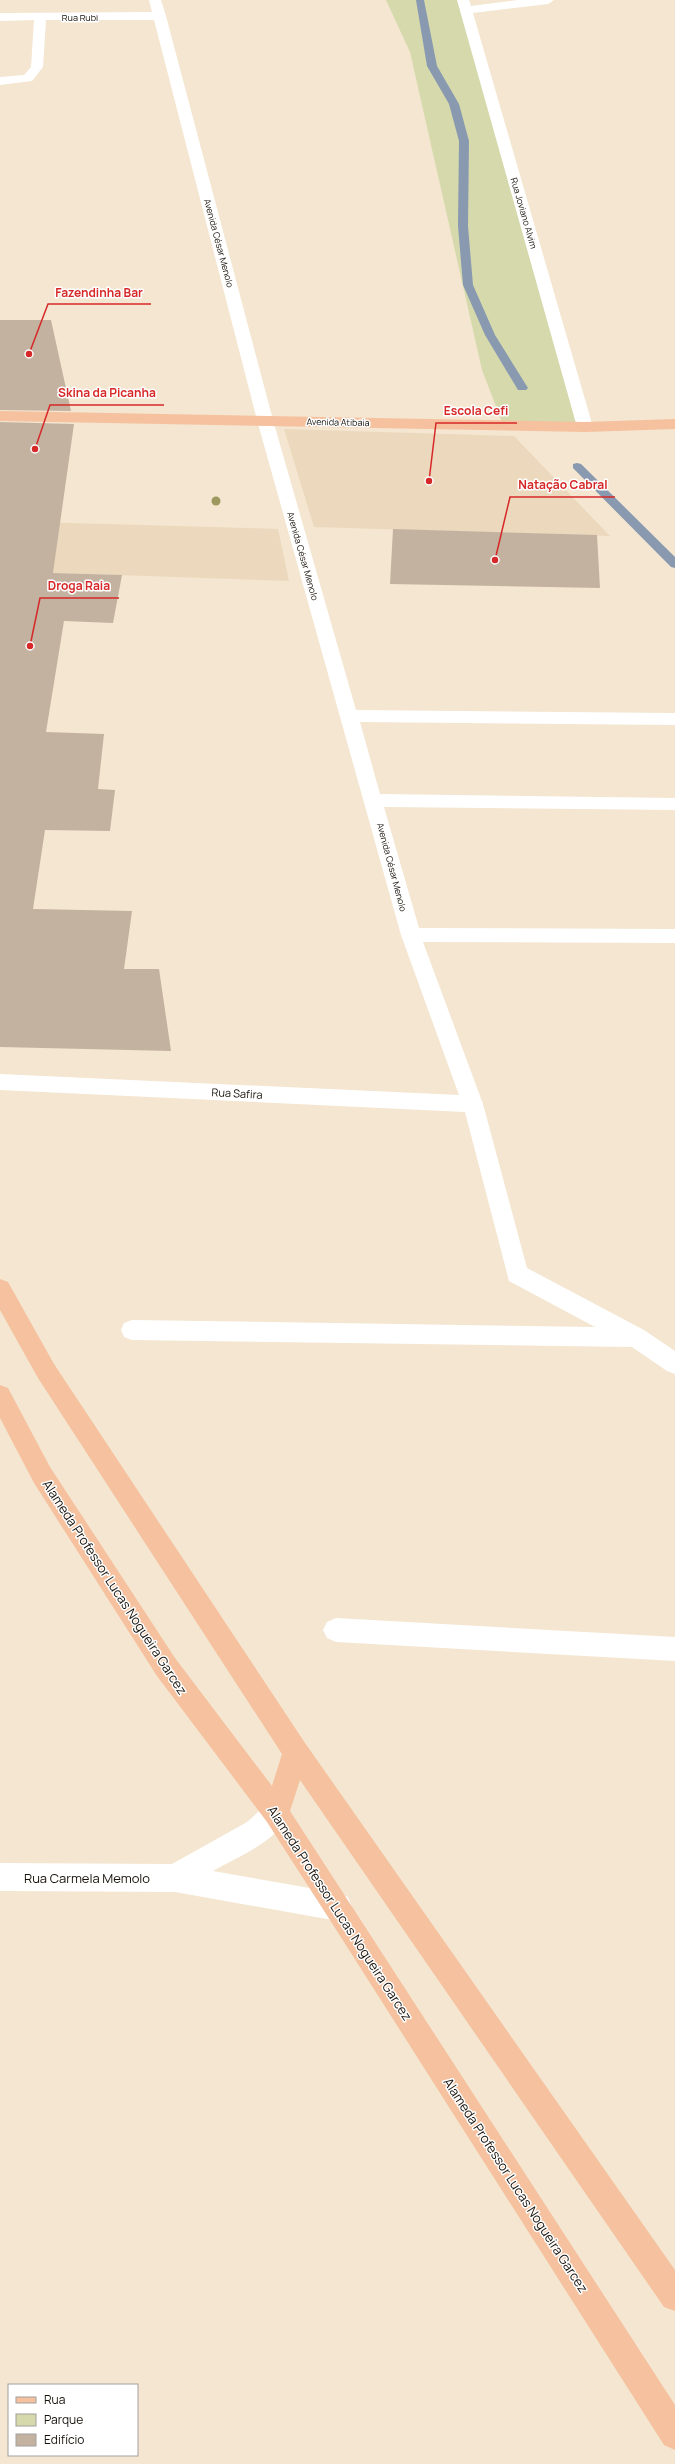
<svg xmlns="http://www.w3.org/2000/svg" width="675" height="2464" viewBox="0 0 675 2464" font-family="Manrope,sans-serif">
	<rect width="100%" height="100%" fill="#f4e6d0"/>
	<path fill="#ecd9bd" d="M 284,429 L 514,436 L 610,536 L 314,527 Z
		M 0,521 L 278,529 L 289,581 L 0,571 Z"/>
	<path fill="#d6d9ac" d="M 386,0 L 463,0 L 581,424 L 502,422 L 482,370 L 410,52 Z"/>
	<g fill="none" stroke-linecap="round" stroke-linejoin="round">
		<path fill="#8999b0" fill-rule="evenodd" d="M 416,0 L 424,0 L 437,66 L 459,104 L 469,141 L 468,226 L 473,285 L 495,335 L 528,388 L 526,390 L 518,390 L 485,335 L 463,285 L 458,226 L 459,141 L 449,104 L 427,66 Z
			M 577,463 L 581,464 L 675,557 L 675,568 L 671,567 L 573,468 L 573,464 Z"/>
	</g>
	<path fill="#c3b2a0" d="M 0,320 L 51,320 L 71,411 L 0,410 Z
		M 0,422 L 74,424 L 53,573 L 122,575 L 113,623 L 64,621 L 46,732 L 104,734 L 98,789 L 115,790 L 110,831 L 45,830 L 33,909 L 132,911 L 124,969 L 159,969 L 171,1051 L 0,1047 Z
		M 393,529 L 597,535 L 600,588 L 390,584 Z"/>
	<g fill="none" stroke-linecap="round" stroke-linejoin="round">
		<path fill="#fff" fill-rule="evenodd" d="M 149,0 L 161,0 L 166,16 L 273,420 L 356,710 L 675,713 L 675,725 L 360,722 L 380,794 L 675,798 L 675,810 L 384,807 L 419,928 L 675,929 L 675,943 L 423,942 L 483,1104 L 527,1268 L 644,1330 L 675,1351 L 675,1374 L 667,1371 L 632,1347 L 132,1340 L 124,1337 L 121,1330 L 124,1323 L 132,1320 L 595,1327 L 509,1281 L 465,1112 L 0,1090 L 0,1074 L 459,1095 L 401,935 L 257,420 L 154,20 L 46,20 L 43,67 L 32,81 L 0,85 L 0,77 L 24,75 L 31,67 L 34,20 L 0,21 L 0,13 L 152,12 Z
			M 457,0 L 469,0 L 471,6 L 518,0 L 554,0 L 548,4 L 473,13 L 593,427 L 590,430 L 585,432 L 577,427 Z
			M 336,1618 L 675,1637 L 675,1661 L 336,1642 L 327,1638 L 323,1630 L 327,1622 Z
			M 276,1800 L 285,1804 L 289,1813 C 278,1842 238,1856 213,1871 L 338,1893 L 348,1897 L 352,1907 L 348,1917 L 338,1921 L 175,1892 L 0,1891 L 0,1863 L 172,1864 L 247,1822 L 267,1804 Z"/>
		<path fill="#f5c19e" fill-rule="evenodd" d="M 0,411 L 585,422 L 675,419 L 675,429 L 585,432 L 0,421 Z
			M 0,1279 L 8,1282 L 54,1364 L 305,1743 L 675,2270 L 675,2311 L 664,2307 L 300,1780 L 290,1811 L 675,2405 L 675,2450 L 664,2445 L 328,1917 L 267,1822 L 157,1676 L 34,1483 L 0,1418 L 0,1385 L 8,1388 L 50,1467 L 175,1658 L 272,1786 L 282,1754 L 38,1378 L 0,1310 Z"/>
	</g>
	<circle fill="#9e985e" cx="216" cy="501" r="4.5"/>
	<g text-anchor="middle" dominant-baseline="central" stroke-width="3" stroke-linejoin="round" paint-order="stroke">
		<g font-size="9" fill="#16110a" stroke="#fff">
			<text x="80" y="17">Rua Rubi</text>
			<text transform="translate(524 213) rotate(74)">Rua Joviano Alvim</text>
			<text transform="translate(219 243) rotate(75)">Avenida César Menolo</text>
			<text transform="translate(338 422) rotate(1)">Avenida Atibaia</text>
			<text transform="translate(303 556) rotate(74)">Avenida César Menolo</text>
			<text transform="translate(392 867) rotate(75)">Avenida César Menolo</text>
		</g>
		<g font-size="11" fill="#16110a" stroke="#fff">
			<text transform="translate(237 1093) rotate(3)">Rua Safira</text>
		</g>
		<g font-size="13" fill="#16110a" stroke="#fff">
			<text transform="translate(115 1587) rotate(57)">Alameda Professor Lucas Nogueira Garcez</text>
			<text x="87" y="1878">Rua Carmela Memolo</text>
			<text transform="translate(340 1913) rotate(57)">Alameda Professor Lucas Nogueira Garcez</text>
			<text transform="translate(516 2185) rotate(57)">Alameda Professor Lucas Nogueira Garcez</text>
		</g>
	</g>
	<path fill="none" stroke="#d62828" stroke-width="1.5" d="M29 354L48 304H151M35 449L50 405H164M429 481L436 423H517M495 560L510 497H615M30 646L40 598H119"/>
	<g fill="#d62828" stroke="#fff" stroke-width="1.5">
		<circle cx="29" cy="354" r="4"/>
		<circle cx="35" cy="449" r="4"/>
		<circle cx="429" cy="481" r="4"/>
		<circle cx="495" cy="560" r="4"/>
		<circle cx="30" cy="646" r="4"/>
	</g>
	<g font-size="12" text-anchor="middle" font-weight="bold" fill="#d62828" stroke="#fff" stroke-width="3" stroke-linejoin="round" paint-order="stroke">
		<text x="99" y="297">Fazendinha Bar</text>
		<text x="107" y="397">Skina da Picanha</text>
		<text x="476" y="415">Escola Cefi</text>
		<text x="563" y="489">Natação Cabral</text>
		<text x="79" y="590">Droga Raia</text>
	</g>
	<rect x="8" y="2384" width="130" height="72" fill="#ffffff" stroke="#a2a09d"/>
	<rect x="16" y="2397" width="20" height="6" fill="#f5c19e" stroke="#a2a09d"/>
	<text x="44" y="2404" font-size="12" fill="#16110a">Rua</text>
	<rect x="16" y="2414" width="20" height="12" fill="#d6d9ac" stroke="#a2a09d"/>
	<text x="44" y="2424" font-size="12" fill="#16110a">Parque</text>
	<rect x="16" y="2434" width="20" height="12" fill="#c3b2a0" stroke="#a2a09d"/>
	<text x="44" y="2444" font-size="12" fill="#16110a">Edifício</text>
</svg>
